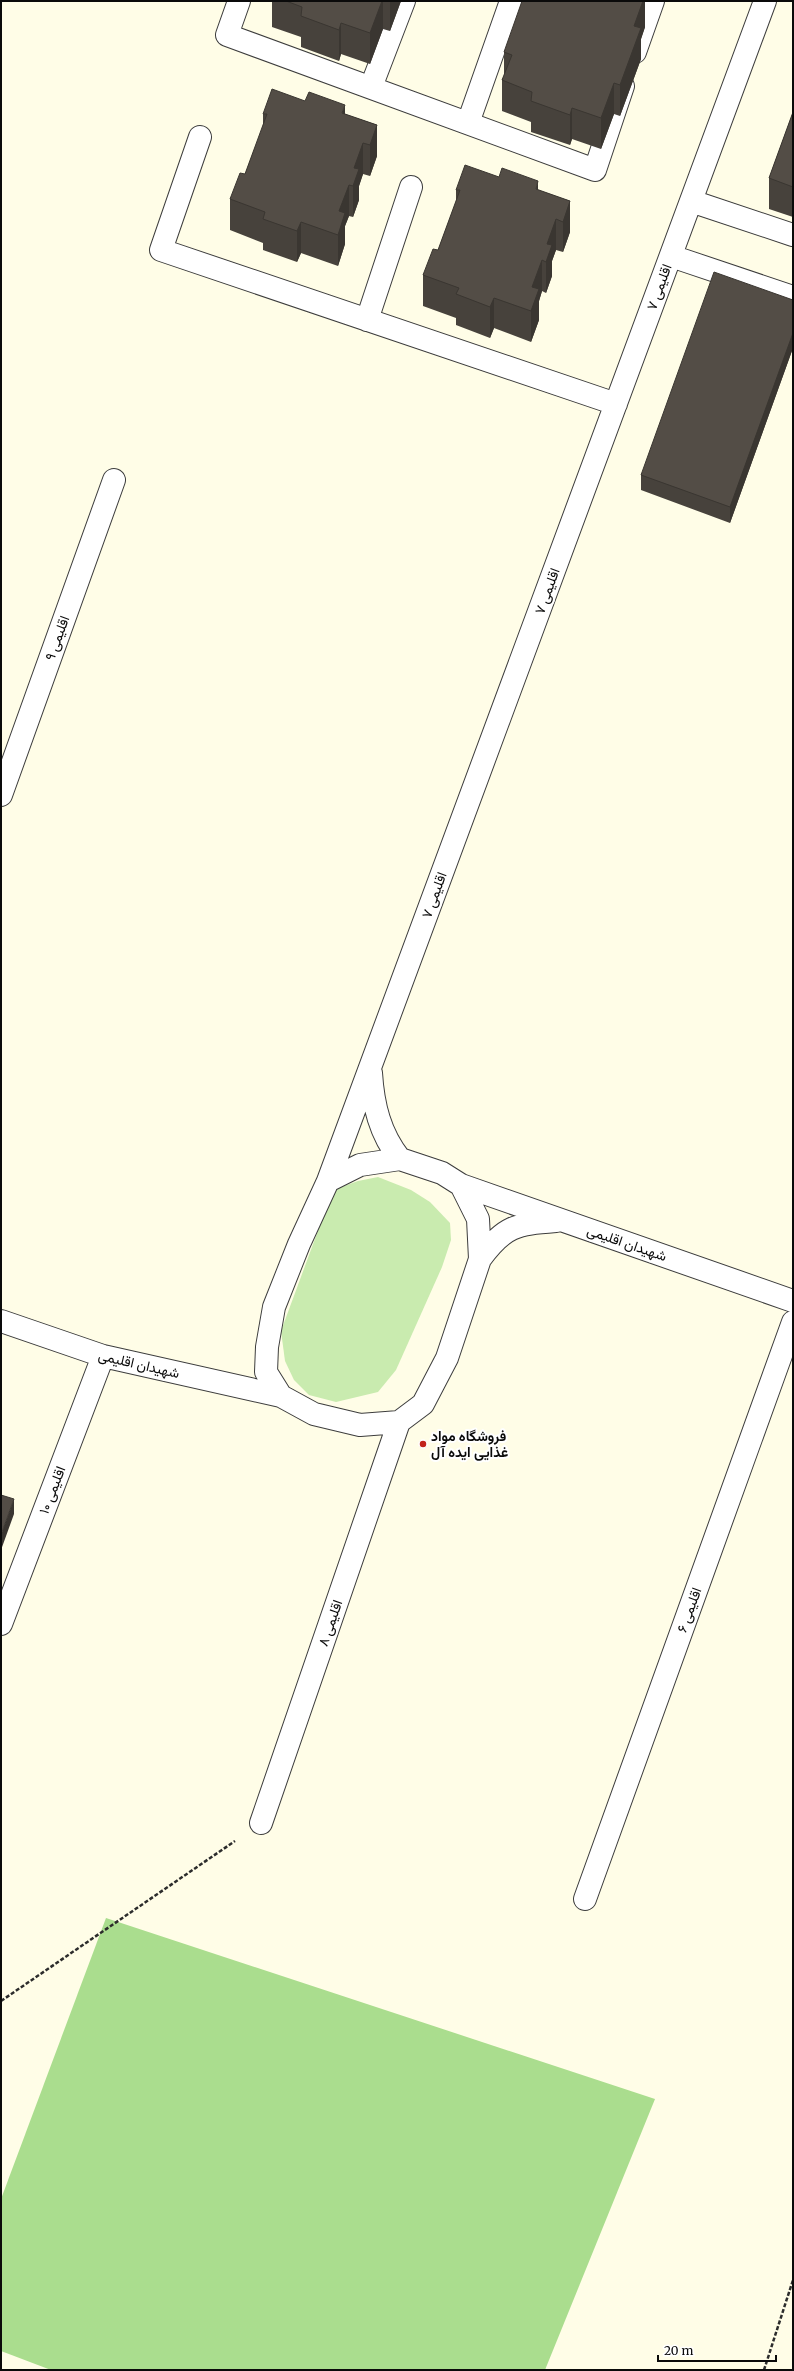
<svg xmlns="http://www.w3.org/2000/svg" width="794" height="2371" viewBox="0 0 794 2371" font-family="Merriweather,Vazirmatn,serif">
	<rect width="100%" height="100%" fill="#fffde7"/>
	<path fill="#c9ebaf" d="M 378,1177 L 411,1190 L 430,1202 L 450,1223 L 451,1240 L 442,1267 L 396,1370 L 378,1392 L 336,1402 L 309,1395 L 294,1380 L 285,1361 L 281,1331 L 333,1190 L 358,1181 Z"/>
	<path fill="#aadd8e" d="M 106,1918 L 655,2099 L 545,2370 L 51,2370 L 1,2351 L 1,2199 Z"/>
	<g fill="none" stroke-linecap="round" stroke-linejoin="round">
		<defs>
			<path id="minor" d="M 239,1 L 227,35 L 595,170 L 623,86
				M 635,52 L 653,1
				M 371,87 L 404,1
				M 468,123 L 511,1
				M 200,137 L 161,250 L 616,404
				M 691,201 L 793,235
				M 671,256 L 793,297
				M 367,320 L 411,187
				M 1,795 L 114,480
				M 371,1073 C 373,1105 380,1134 400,1159
				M 328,1181 L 765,1
				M 461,1185 L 478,1219 L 480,1259 L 447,1358 L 423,1404 L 399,1422 L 360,1425 L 314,1414 L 281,1396 L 266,1372 L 267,1347 L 274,1307 L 299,1244 L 328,1181 L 360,1165 L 400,1159 L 442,1173 L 461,1185 L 793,1301
				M 480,1259 C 504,1226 516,1224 556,1221
				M 1,1321 L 103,1356 L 281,1396
				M 1,1624 L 103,1356
				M 261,1823 L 399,1422
				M 585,1899 L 793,1322"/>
		</defs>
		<use href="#minor" stroke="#3d3d3d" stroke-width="24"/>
		<path stroke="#2c2c2c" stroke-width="2.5" stroke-dasharray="4 2" stroke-linecap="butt" d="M 1,2001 L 235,1841
			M 764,2370 L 793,2280"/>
		<use href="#minor" stroke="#fff" stroke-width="22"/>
	</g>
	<path fill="#47423c" d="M 272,1 L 401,1 L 390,31 L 383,29 L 370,64 L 341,54 L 339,61 L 301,47 L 301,37 L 272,27 Z
		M 645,1 L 645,27 L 641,39 L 641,59 L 620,116 L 614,114 L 601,149 L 572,139 L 570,145 L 531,132 L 531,122 L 502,111 L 502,80 L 504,76 L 504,52 Z
		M 305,101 L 345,114 L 377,125 L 377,156 L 370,176 L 363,174 L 359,186 L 359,200 L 353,217 L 349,216 L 345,226 L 345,244 L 338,266 L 301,253 L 297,262 L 263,250 L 263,243 L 230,230 L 230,199 L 245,174 L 263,127 L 263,114 Z
		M 793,112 L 793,217 L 769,209 L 769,178 Z
		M 499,177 L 538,190 L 570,201 L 570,232 L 563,252 L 556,250 L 552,261 L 552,276 L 546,293 L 542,291 L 539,301 L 539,320 L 531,342 L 494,328 L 490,338 L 456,325 L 456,318 L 423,306 L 423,275 L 438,250 L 456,202 L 456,190 Z
		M 793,300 L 793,348 L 730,523 L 641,490 L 641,475 Z"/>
	<path fill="#3a3631" d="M 382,1 L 383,1 L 383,29 L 370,64 L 370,33 Z
		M 390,1 L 401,1 L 390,31 Z
		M 643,1 L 645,1 L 645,27 L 641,39 L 641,59 L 620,116 L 620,85 L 634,26 Z
		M 341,23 L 341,54 L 339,61 L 339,30 Z
		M 614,83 L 614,114 L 601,149 L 601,118 Z
		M 345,105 L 345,136 L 342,113 Z
		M 572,108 L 572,139 L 570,145 L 570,115 Z
		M 377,125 L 377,156 L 370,176 L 370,145 Z
		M 363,143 L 363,174 L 359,186 L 359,200 L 353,217 L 353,186 L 354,168 Z
		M 538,181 L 538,212 L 536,189 Z
		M 349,185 L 349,216 L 345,226 L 345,244 L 338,266 L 338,235 L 339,211 Z
		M 570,201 L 570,232 L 563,252 L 563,222 Z
		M 556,219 L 556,250 L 552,261 L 552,276 L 546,293 L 546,262 L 547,244 Z
		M 301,222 L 301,253 L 297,262 L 297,231 Z
		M 542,260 L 542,291 L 539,301 L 539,320 L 531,342 L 531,311 L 532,287 Z
		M 494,298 L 494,328 L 490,338 L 490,307 Z
		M 793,333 L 793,348 L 730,523 L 730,507 Z
		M 14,1499 L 14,1514 L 1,1550 L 1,1535 Z"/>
	<path fill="#534d46" stroke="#3a3631" d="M 286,1 L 382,1 L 370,33 L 341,23 L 339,30 L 301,16 L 302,7 Z
		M 522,1 L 643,1 L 634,26 L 641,28 L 620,85 L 614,83 L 601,118 L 572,108 L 570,115 L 531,101 L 532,92 L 502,80 L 512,55 L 504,52 Z
		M 272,89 L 305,101 L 309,92 L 345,105 L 342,113 L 377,125 L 370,145 L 363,143 L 354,168 L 359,169 L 353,186 L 349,185 L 339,211 L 345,213 L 338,235 L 301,222 L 297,231 L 263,219 L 265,212 L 230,199 L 240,173 L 245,174 L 267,114 L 263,114 Z
		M 793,112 L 793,187 L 769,178 Z
		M 465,165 L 499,177 L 502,168 L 538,181 L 536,189 L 570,201 L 563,222 L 556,219 L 547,244 L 552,245 L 546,262 L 542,260 L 532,287 L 539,289 L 531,311 L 494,298 L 490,307 L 456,294 L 459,288 L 423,275 L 433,249 L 438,250 L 460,190 L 456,190 Z
		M 714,272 L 793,300 L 793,333 L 730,507 L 641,475 Z
		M 1,1495 L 14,1499 L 1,1535 Z"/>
	<circle fill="#c2231a" stroke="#fff" stroke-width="1.5" cx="423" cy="1444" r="4"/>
	<g text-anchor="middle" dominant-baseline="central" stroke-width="4" stroke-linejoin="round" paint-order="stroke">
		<g font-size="14" fill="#0a0a0a" stroke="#fff">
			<text transform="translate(659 287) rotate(-70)">اقلیمی ۷</text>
			<text transform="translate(547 591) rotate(-70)">اقلیمی ۷</text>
			<text transform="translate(57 638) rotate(-70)">اقلیمی ۹</text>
			<text transform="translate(434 895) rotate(-70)">اقلیمی ۷</text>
			<text transform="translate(627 1243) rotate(19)">شهیدان اقلیمی</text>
			<text transform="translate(139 1364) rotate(13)">شهیدان اقلیمی</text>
			<text transform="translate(52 1490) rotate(-69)">اقلیمی ۱۰</text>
			<text transform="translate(689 1610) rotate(-70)">اقلیمی ۶</text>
			<text transform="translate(330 1623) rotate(-71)">اقلیمی ۸</text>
		</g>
		<g font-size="14" font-weight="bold" fill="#0a0a0a" stroke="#fff" text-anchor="start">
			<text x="431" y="1436">فروشگاه مواد<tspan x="431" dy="16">غذایی ایده آل</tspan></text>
		</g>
	</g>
	<rect width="794" height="2371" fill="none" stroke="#0a0a0a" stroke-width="4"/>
	<path d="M658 2355v6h118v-6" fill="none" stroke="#0a0a0a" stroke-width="2"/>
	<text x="664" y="2355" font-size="12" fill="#0a0a0a" stroke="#ffffff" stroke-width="3" paint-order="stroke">20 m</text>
</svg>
